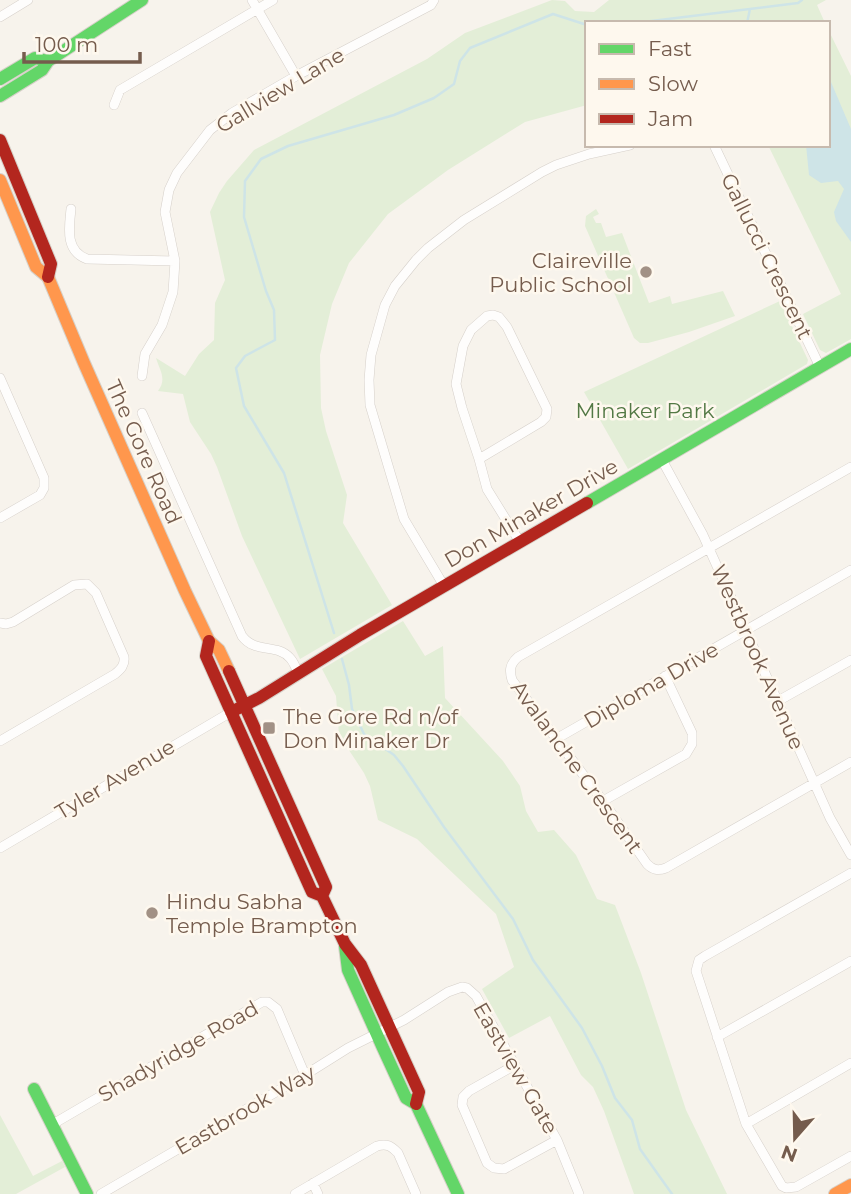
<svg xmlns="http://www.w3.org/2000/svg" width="851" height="1194" viewBox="0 0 851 1194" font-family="Montserrat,sans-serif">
	<rect width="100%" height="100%" fill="#f7f3ec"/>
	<path fill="#e3eed7" d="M 552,0 L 565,1 L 575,11 L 594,12 L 609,0 L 826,0 L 817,5 L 825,23 L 587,23 L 587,105 L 525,122 L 448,170 L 388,214 L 349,263 L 332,304 L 320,355 L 321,408 L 326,431 L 347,495 L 343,523 L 392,605 L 300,659 L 242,536 L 217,467 L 211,454 L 190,422 L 183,394 L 158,391 C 167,379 160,371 156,358 L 185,376 L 199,354 L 214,340 L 215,303 L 225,280 L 210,212 L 219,193 L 227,181 L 254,150 L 427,59 L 465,33 Z
		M 828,29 L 851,76 L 851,339 L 826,353 L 820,350 L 803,314 L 841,294 L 768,145 L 828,145 Z
		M 596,209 L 599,214 L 593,217 L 596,223 L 601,223 L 606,237 L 622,233 L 649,303 L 670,296 L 672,304 L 723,291 L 735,316 L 689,332 L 648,343 L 640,343 L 634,338 L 585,226 L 586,216 Z
		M 780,301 L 808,360 L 807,364 L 628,469 L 584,392 Z
		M 403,621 L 425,656 L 443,646 L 445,698 L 503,761 L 520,786 L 526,811 L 538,832 L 554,830 L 576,855 L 597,899 L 615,905 L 641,973 L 686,1110 L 727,1194 L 634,1194 L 604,1111 L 593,1087 L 581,1075 L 550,1016 L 509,1038 L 482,989 L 514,967 L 496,914 L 417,839 L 378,820 L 370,786 L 364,773 L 339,735 L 336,696 L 322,669 Z
		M 0,1115 L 33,1176 L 62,1161 L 65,1167 L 16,1194 L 0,1194 Z"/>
	<path fill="#cee4e7" d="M 828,75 L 851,129 L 851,242 L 836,221 L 834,212 L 844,189 L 838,181 L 821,183 L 809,175 L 806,145 L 828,145 Z"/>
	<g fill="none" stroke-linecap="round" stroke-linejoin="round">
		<path stroke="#cee4e7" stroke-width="2.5" d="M 635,23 L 798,3 L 802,0
			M 747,23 L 750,9
			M 334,633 L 284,473 L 244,406 L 236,368 L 245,356 L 275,340 L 274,310 L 266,291 L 244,217 L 245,181 L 261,159 L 288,146 L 394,115 L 434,98 L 454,84 L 460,61 L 470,48 L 553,14 L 587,25
			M 342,659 L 349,685 L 352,709 L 364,734 L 394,755 L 403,766 L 444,827 L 513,919 L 533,960 L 582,1028 L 602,1066 L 615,1098 L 632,1120 L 640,1149 L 672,1194"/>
		<defs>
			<path id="street" d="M 252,0 L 296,76
				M 0,17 L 28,0
				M 114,105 L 120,90 L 273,0
				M 714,145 L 820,367
				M 71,209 C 69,228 65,251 87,259 L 175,261
				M 142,376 L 145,354 L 162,325 L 173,292 L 175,261 L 165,212 L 169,190 L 177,173 L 210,130 L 232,113 L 296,76 L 431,5 L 434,0
				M 0,378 L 44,478 L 44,488 L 40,495 L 0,518
				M 142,413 L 242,636 C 255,654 277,643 290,658 C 294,662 296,669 299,674
				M 479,459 L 541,422 L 546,417 L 547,409 L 507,327 L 499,317 L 493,315 L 487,316 L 471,330 L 463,346 L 456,384 L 462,408 L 479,459 L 487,489 L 520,542
				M 662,460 L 703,535 L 830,818 L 851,855
				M 851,467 L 518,657 C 510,664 509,670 512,680 L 603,801 L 647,864 C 653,870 658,871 666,868 L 851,762
				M 444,586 L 404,519 L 370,405 L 369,380 L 371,355 L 385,305 L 395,286 L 416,260 L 428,248 L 464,220 L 542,172 L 556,165 L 589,154 L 630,145
				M 0,623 L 6,624 L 13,622 L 74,585 L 87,584 L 96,593 L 124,657 C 125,665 121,669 115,674 L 0,741
				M 778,701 L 851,660
				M 556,739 L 851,570
				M 603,801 L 686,754 L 692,744 L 692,733 L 665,676
				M 0,848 L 231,712
				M 851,873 L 705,956 L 699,960 L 696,971 L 746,1124 L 782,1186 L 786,1188 L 796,1187 L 851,1156
				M 717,1037 L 851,961
				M 515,1065 L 469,1091 L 463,1097 L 462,1105 L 487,1163 L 494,1168 L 504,1169 L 557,1140
				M 53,1124 L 262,1002 L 268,1002 L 277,1009 L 305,1075
				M 746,1124 L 851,1063
				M 313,1183 L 318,1194
				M 101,1194 L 305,1075 L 348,1048 L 404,1020 L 448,992 L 462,987 L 467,988 L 476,996 L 557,1140 L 579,1194
				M 295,1194 L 377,1146 C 387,1143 391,1146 398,1153 L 416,1194"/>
			<path id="fast" d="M 0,79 L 35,58 L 48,61
				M 0,96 L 42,70 L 48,61 L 142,0
				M 587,503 L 851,349
				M 345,946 L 348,970 L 383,1048 L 406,1098 L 416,1104 L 458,1194
				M 34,1089 L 87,1194"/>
			<path id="slow" d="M 0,180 L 36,267 L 48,277 L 84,363 L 185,591 L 209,641 L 219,650 L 229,671
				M 835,1194 L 851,1185"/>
			<path id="jam" d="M 0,140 L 51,264 L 48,277
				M 209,641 L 206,656 L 312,892 L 322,896 L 345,944 L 361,965 L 419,1092 L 416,1104
				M 229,671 L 326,887 L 322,896
				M 231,712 L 259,698 L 360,635 L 587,503"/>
		</defs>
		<use href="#street" stroke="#d6d0ca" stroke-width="10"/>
		<use href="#fast" stroke="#d6d0c8" stroke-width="14"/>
		<use href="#slow" stroke="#d6d0c8" stroke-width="14"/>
		<use href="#jam" stroke="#d6d0c8" stroke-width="14"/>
		<use href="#street" stroke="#fefdfc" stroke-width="9"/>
		<use href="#fast" stroke="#63d668" stroke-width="12"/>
		<use href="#slow" stroke="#ff974d" stroke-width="12"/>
		<use href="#jam" stroke="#b3261e" stroke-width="12"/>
	</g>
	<g fill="#a29185" stroke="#fef8ee" stroke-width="2.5">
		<circle cx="646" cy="272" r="7"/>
		<rect x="262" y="721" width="14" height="14" rx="3.5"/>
		<circle cx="152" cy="913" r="7"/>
	</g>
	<g text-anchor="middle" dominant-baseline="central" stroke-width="5" stroke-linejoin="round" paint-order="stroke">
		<g font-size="21" fill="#755c4d" stroke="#fef8ee">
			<text transform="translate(280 90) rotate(-31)">Gallview Lane</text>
			<text transform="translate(767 256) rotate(64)">Gallucci Crescent</text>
			<text transform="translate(144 452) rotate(66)">The Gore Road</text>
			<text transform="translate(531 513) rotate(-30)">Don Minaker Drive</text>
			<text transform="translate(758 657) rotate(66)">Westbrook Avenue</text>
			<text transform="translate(651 685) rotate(-30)">Diploma Drive</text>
			<text transform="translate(577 767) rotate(54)">Avalanche Crescent</text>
			<text transform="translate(115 779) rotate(-31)">Tyler Avenue</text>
			<text transform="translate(178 1051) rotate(-30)">Shadyridge Road</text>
			<text transform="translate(516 1068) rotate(60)">Eastview Gate</text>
			<text transform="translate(245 1110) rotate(-30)">Eastbrook Way</text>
		</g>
		<g font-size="21" fill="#755c4d" stroke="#fef8ee" text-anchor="start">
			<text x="632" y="260" text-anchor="end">Claireville<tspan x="632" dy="24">Public School</tspan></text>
			<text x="283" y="716">The Gore Rd n/of<tspan x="283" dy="24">Don Minaker Dr</tspan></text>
			<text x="166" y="901">Hindu Sabha<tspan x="166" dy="24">Temple Brampton</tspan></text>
		</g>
		<g font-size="21" fill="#537945" stroke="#fef8ee">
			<text x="645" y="410">Minaker Park</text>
		</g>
	</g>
	<rect x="585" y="21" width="245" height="126" fill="#fef8ee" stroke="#c7baae" stroke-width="2"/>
	<rect x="599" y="44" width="35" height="10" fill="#63d668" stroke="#c7baae" stroke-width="2"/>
	<text x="648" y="56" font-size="21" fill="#755c4d">Fast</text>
	<rect x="599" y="79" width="35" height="10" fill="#ff974d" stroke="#c7baae" stroke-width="2"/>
	<text x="648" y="91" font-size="21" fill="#755c4d">Slow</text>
	<rect x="599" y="114" width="35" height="10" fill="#b3261e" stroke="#c7baae" stroke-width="2"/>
	<text x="648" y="126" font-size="21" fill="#755c4d">Jam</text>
	<g transform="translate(795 1138) rotate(200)" stroke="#fef8ee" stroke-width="5" paint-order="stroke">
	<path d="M0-5L12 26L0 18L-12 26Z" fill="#755c4d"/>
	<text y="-10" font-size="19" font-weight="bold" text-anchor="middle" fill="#755c4d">N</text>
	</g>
	<path d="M24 52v10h116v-10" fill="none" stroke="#755c4d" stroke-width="3.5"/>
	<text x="35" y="52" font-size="21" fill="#755c4d" stroke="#fef8ee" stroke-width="5" paint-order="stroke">100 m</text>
</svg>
